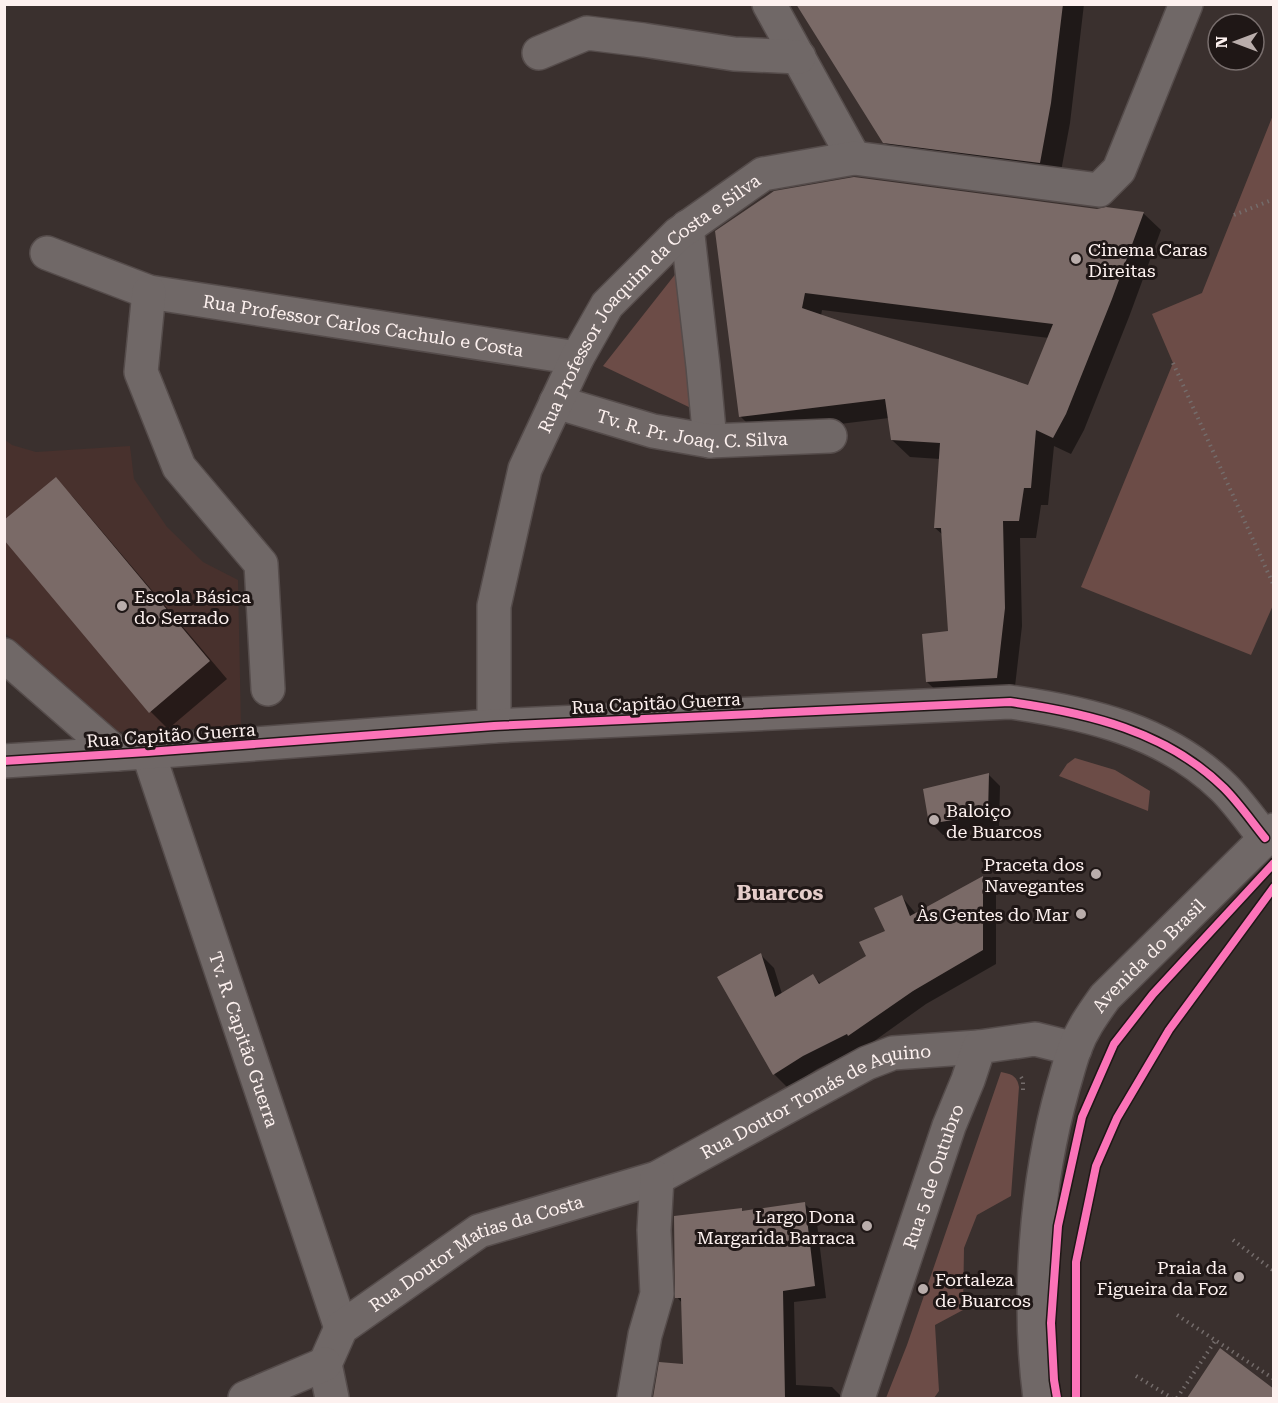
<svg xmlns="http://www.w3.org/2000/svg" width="1278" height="1403" viewBox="0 0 1278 1403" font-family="'Roboto Serif',serif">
	<rect width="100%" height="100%" fill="#3a302e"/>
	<path fill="#48312d" d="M 4,439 L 12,445 L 36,452 L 130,446 L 134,479 L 167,527 L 203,562 L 238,580 L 241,727 L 108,732 L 5,633 Z"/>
	<path fill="#6c4c47" d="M 1273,115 L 1274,603 L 1251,655 L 1081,587 L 1173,363 L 1152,314 L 1202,293 Z
		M 681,267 L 693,409 L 603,366 Z
		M 1075,758 L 1115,770 L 1150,791 L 1148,811 L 1059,776 L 1067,764 Z
		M 1001,1072 C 1012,1074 1017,1076 1019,1087 L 1011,1196 L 977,1215 L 964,1248 L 963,1310 L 935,1325 L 939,1391 L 934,1398 L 886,1398 L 907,1345 Z"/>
	<path fill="#0007" fill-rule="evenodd" d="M 798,4 L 1084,4 L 1070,123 L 1059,182 L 904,162 L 884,142 Z
		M 1097,210 L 1143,213 L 1161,230 L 1129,317 L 1084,430 L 1071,454 L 1054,446 L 1048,505 L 1041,505 L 1036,538 L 1020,538 L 1022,626 L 1014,695 L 945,699 L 927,682 L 950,633 L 943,535 L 935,528 L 940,459 L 910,457 L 892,440 L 889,418 L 758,434 L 741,417 L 717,231 ZM 822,310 L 1049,338 L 1029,387 L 821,316 Z
		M 55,479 L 73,497 L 227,679 L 168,729 L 151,712 Z
		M 988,774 L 1000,786 L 999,826 L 943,835 L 931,823 Z
		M 983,878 L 996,891 L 996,964 L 926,1004 L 863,1049 L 861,1047 L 817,1069 L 788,1088 L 775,1075 L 719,977 L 761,955 L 774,968 L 782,994 L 813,976 L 821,984 L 868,957 L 887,932 L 902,897 L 917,915 Z
		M 805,1204 L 816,1215 L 826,1298 L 794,1302 L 796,1385 L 832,1387 L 843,1398 L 654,1398 L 661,1364 L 685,1366 L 682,1303 L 677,1297 L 741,1210 L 744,1212 Z
		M 1221,1350 L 1274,1391 L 1274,1398 L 1189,1398 Z"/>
	<path fill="#7a6a67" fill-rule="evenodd" d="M 796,4 L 1063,4 L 1051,103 L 1040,163 L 883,143 Z
		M 854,177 L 1097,209 L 1106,207 L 1144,212 L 1112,299 L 1066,414 L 1053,438 L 1036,430 L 1031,488 L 1024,488 L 1019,521 L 1003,521 L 1005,608 L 997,678 L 926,682 L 922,634 L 948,631 L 941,528 L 934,528 L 940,443 L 891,440 L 885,399 L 739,417 L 715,231 L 774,191 ZM 805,293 L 1053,324 L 1028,385 L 802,308 Z
		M 56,477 L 210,661 L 149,713 L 4,540 L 4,520 Z
		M 989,773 L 988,814 L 929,824 L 923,789 Z
		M 983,876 L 983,950 L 913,991 L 848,1036 L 847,1034 L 803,1056 L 773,1075 L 717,977 L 761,953 L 775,997 L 813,974 L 819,984 L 866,956 L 859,942 L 885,931 L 874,908 L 902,895 L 910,916 Z
		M 805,1202 L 815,1286 L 783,1291 L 785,1398 L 653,1398 L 659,1362 L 683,1364 L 681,1298 L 675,1298 L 674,1216 L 742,1208 L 742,1211 Z
		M 1220,1348 L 1274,1389 L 1274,1398 L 1187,1398 Z"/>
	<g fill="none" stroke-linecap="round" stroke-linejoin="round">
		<defs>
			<g id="minor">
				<path d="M 769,4 L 854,158"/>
				<path d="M 539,53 L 587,33 L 644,40 L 734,54 L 799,57"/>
				<path d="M 687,227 L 703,366 L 710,441"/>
				<path id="s1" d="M 47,253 L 149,292 L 577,358"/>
				<path d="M 149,292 L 141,372 L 179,467 L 261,564 L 268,689"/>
				<path id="s2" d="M 556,402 L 653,431 L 710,441 L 830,436"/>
				<path d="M 4,655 L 117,754"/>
				<path id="s3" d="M 494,726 L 494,606 L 525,469 L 577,358 L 607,305 L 678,234 L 763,174 L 854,158 L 1099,190 L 1119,170 L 1186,4"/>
				<path id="s4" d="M 148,752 L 341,1328"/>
				<path d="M 4,761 L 148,752 L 494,726 L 1010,702 C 1088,713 1166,731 1224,788 C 1239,803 1252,822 1265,838"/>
				<path id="s5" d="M 325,1364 L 341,1328 L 479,1231 L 657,1178 L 867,1063 L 893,1053 L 979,1047"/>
				<path d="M 325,1364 L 332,1398"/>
				<path d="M 245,1398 L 325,1364"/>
				<path d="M 634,1398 L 645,1335 L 657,1294 L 654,1230 L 657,1178"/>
				<path id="s6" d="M 858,1398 L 949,1126 L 968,1080 L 979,1047 L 1035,1039 L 1075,1049"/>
				<path id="s7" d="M 1040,1398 C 1027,1300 1036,1182 1063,1087 C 1067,1074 1070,1061 1075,1048 C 1082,1029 1093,1014 1105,997 L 1274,830"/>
			</g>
		</defs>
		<use href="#minor" stroke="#554c4b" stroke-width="36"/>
		<path stroke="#746c6b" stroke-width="4" stroke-dasharray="1.5 4.5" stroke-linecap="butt" d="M 1234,215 L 1274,199
			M 1173,363 L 1274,586
			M 1021,1077 L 1023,1080 L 1023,1093
			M 1117,1118 L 1169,1030 L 1274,887
			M 1233,1240 L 1274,1271
			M 1177,1315 L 1274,1379
			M 1136,1376 L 1172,1398
			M 1177,1398 L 1215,1341"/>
		<use href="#minor" stroke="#706867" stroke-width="33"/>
		<defs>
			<path id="cycleway" d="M 4,761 L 148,752 L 494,726 L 1010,702 C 1088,713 1166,731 1224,788 C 1239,803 1252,822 1265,838
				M 1057,1398 L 1054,1380 L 1051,1323 L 1058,1226 L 1082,1117 L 1114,1044 L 1153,994 L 1274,863
				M 1076,1398 L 1076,1262 L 1096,1166 L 1117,1118 L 1169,1030 L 1274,887"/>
		</defs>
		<use href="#cycleway" stroke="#1f1716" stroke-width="11"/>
		<use href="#cycleway" stroke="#fb73b8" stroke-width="8"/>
	</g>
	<g fill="#b9adab" stroke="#1f1716" stroke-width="2">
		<circle cx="1076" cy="259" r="6"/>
		<circle cx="122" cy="606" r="6"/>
		<circle cx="934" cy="820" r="6"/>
		<circle cx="1096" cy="874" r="6"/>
		<circle cx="1081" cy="914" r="6"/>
		<circle cx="867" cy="1226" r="6"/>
		<circle cx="1239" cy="1277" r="6"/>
		<circle cx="923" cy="1289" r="6"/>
	</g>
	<g text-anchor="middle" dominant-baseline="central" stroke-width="6" stroke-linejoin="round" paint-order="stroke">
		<g font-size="18" fill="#fdf1ef" stroke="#1f1716" text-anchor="start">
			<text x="1088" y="249">Cinema Caras<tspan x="1088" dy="21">Direitas</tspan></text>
			<text x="134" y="596">Escola Básica<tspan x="134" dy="21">do Serrado</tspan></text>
			<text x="946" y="810">Baloiço<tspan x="946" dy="21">de Buarcos</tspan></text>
			<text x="1084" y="864" text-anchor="end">Praceta dos<tspan x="1084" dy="21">Navegantes</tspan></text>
			<text x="1069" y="914" text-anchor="end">Às Gentes do Mar</text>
			<text x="855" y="1216" text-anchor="end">Largo Dona<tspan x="855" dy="21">Margarida Barraca</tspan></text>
			<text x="1227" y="1267" text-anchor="end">Praia da<tspan x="1227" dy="21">Figueira da Foz</tspan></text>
			<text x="935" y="1279">Fortaleza<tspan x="935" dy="21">de Buarcos</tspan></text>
		</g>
		<g font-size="18" fill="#fdf1ef" stroke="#1f1716">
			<text stroke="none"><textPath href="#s3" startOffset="472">Rua Professor Joaquim da Costa e Silva</textPath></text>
			<text stroke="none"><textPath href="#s1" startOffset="326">Rua Professor Carlos Cachulo e Costa</textPath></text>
			<text stroke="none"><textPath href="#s2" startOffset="140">Tv. R. Pr. Joaq. C. Silva</textPath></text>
			<text transform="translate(656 703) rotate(-3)">Rua Capitão Guerra</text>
			<text transform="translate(171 735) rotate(-4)">Rua Capitão Guerra</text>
			<text stroke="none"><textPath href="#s7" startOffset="474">Avenida do Brasil</textPath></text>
			<text stroke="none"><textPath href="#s4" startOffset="303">Tv. R. Capitão Guerra</textPath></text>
			<text stroke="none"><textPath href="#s5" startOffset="572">Rua Doutor Tomás de Aquino</textPath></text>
			<text stroke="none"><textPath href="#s6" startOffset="234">Rua 5 de Outubro</textPath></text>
			<text stroke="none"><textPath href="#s5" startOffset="196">Rua Doutor Matias da Costa</textPath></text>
		</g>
		<g font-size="21" font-weight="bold" fill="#e5cdca" stroke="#1f1716">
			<text x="780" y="893">Buarcos</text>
		</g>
	</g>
	<rect width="1278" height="1403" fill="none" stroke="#fdf1ef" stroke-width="12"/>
	<g transform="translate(1236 42) rotate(270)"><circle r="28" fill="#1f1716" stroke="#786e6d" stroke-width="1.5"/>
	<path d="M0-4.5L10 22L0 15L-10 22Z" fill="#b9adab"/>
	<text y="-9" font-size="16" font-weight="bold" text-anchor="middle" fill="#fdf1ef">N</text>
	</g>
</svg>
